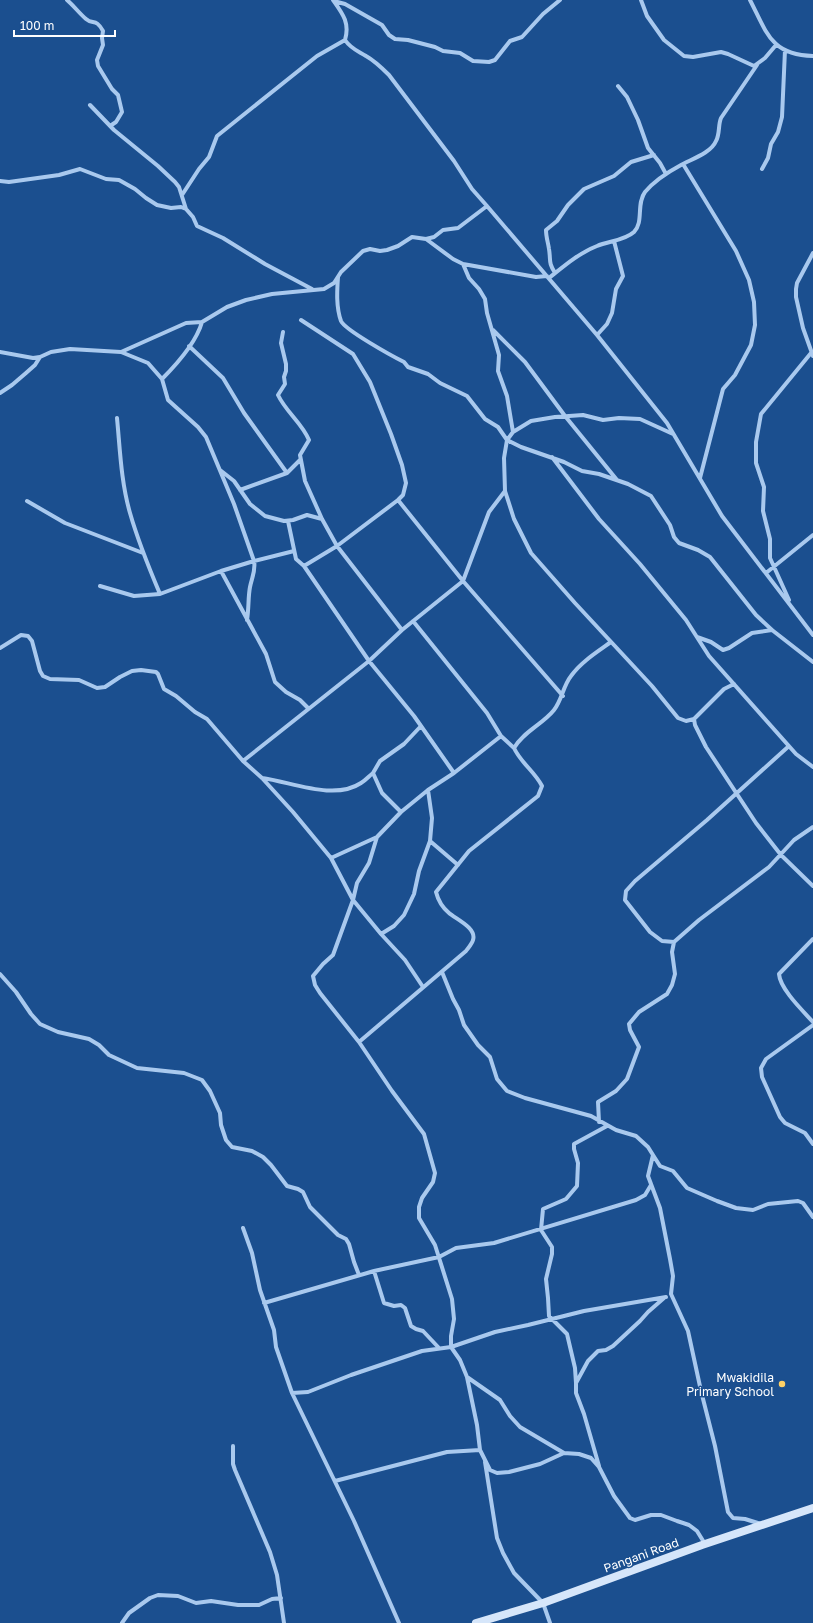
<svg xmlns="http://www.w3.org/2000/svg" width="813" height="1623" viewBox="0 0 813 1623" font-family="'Golos Text',sans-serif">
	<rect width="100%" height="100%" fill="#1b4f8f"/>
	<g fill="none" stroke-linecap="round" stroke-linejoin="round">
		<path stroke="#a9c9ee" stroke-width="4" d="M 67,0 C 74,6 79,13 86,19 C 93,25 96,18 103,31 L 102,38 L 103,45 L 97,60 L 98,66 L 112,89 L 118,95 L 122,112 L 116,122 L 110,126
			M 641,0 L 647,16 L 664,40 L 684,56 L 693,57 L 721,52 L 728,54 L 754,66 L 765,58 L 776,45
			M 750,0 C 767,33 771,55 813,56
			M 334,1 L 345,4 L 382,25 L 389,35 L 395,39 L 408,40 L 435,47 L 443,51 L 460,53 L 473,61 L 489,62 L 495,60 L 510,41 L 522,37 L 543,14 L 560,0
			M 345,40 C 351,49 358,51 366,56 C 375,61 382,68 389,75 L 454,161 L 472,189 L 487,206 L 597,335 L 667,423 L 722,516 L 813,635
			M 618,86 L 627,97 L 638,120 L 648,148 L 660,163 L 666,174
			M 90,105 L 114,130 L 158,166 L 175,182 L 179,187 L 186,209
			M 683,164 L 736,251 L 749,280 L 754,302 L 755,325 L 751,345 L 735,375 L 723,389 L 700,478
			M 762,169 L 768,158 L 771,144 L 778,132 L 782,117 L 785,50
			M 0,181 L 9,182 L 59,175 L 80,169 L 106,179 L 119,180 L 135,189 L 146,198 L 157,205 L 171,208 L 181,207 L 186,209 L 193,217 L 197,226 L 223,238 L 265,264 L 312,289
			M 182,195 L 199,169 L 209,157 L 217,136 L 317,56 L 345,40 C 350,23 343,14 333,0
			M 426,239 L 453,259 L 463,264 L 536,277 L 547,276
			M 813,253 L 797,283 L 796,289 L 796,297 L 803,328 L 813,356
			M 463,264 L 469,278 L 479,289 L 485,299 L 487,313 L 499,355 L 498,371 L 507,396 L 513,432 L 507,440 L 504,458 L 505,491 L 514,519 L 531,553 L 575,603 L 652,686 L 678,718 L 686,721 L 694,719 L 724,689 L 734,684
			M 555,273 C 548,262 551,261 549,249 C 548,242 546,237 546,230 L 557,221 L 568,205 L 584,189 L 614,176 L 631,162 L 654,155
			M 338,277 C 337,291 336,307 341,321 C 345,330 392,356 404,362 L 408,367 L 428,374 L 440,383 L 467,396 L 485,419 L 498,427 L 507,440 L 521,447 L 564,462 L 582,471 L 599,474 L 628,484 L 651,496 L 670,525 L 674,537 L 679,543 L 698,550 L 710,557 L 756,615 L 772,630 L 813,662
			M 549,278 C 564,266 579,253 597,246 C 608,241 624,241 634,232 C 644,222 636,204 645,192 C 655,180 668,172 681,165 C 692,159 711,153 716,141 C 720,134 718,125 721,118 L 757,65
			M 301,320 L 353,354 L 370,382 L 391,434 L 402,465 L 406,483 L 403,495 L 398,500 L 337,546 L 304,566
			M 493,330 L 525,362 L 565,416 L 617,480
			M 283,332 L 281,343 L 286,364 L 286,371 L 284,377 L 285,384 L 278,395 C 286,412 302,423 309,440 L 300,455 L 305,481 L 322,519 L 337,546 L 402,630
			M 597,335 L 607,324 L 612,313 L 616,289 L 623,276 L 614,241
			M 189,346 L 223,378 L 244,413 L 287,473
			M 0,352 L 33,358 L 40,357
			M 121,352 L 148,363 L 162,379 L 168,400 L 198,427 L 206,437 L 234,504 L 254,561 C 256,570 252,577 250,587 C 248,597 249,608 247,620
			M 162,379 C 177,364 196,343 202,322
			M 0,393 L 12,385 L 26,373 L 35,365 L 40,357 L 51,352 L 70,349 L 121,352 L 186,323 L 202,322 L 227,307 L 246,300 L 272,294 L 324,289 L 334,283 L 341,272 L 363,251 L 370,249 L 380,251 L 387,250 L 398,246 L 412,237 L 426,239 L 434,237 L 443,230 L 458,228 L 487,206
			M 117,418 C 120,449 121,482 130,513 C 138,541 149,568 160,594
			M 513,432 L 531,421 L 555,417 L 583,415 L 603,420 L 619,418 L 640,419 L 673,434
			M 552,457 L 599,519 L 640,564 L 686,620 L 709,656 L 796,754 L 813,767
			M 220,470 L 234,481 L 250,504 L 265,516 L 284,521 L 293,520 L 307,515 L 322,519
			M 240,490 L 287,473 L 300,460
			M 398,500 L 463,581 L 563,696
			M 27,501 L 65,523 L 143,553
			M 288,521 L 296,559 L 304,566 L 369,661 L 414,716 L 454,773
			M 221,571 L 266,654 L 275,682 L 286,692 L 300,700 L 308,708
			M 766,573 L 813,535
			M 100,586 L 134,596 L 160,594 L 221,571 L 254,561 L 294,551
			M 789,600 L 770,558 L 770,539 L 763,511 L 764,487 L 756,463 L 756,442 L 761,414 L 811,353
			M 413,621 L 487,713 L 501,736 L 514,748
			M 697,637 L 711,642 L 723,650 L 729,648 L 752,633 L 772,630
			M 0,648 L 21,635 L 28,636 L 32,641 L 40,671 L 43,676 L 50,679 L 79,680 L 97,688 L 105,687 L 120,677 L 132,671 L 141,670 L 156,672 L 158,674 L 164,689 L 176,696 L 195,712 L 207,719 L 243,761 L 262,778 L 293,812 L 331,858 L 353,900 L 381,934 L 405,960 L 423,987
			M 694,719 L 695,725 L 706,747 L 756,823 L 781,855 L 813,886
			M 243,761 L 369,661 L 402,630 L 463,581 L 489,512 L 505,491
			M 262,778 C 292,782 334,801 361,783 C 366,780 369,776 373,773
			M 428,790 L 432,818 L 430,841 L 458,865
			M 401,812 L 382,793 L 373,773 L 380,761 L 404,744 L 421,726
			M 377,837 L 369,863 L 357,883 L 353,900 L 333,955 L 323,964 L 313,976 L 315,985 L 320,993 L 359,1042 L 392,1091 L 424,1134 L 435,1173 L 433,1182 L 422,1198 L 419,1207 L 419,1218 L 435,1245 L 452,1299 L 454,1319 L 451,1336 L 451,1347 L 460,1360 L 467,1377 L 500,1400 L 510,1416 L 520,1427 L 564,1453 L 579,1454 L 591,1458 L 599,1467 L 614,1496 L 630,1518 L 635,1520 L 651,1515 L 661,1515 L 677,1521 L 689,1525 L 697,1531 L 705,1544
			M 331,858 L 377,837 L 401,812 L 428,790 L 454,773 L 501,736
			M 381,934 L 394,926 L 404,915 L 414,894 L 419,871 L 430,841
			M 813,939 L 779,974 C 780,989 803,1011 813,1022
			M 674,942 L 662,941 L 650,932 L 625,900 L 626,891 L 635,881 L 707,820 L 789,746
			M 442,972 L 453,999 L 459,1010 L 464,1025 L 478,1045 L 490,1057 L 497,1079 L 507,1091 L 525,1098 L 591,1116 L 616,1130 L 636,1136 L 648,1147 L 653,1155 L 648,1176 L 660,1208 L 670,1259 L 673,1276 L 671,1294 L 688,1331 L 701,1391 L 715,1446 L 728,1512 L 733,1518 L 745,1519 L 761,1524
			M 0,974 L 16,992 L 31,1014 L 40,1024 L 58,1032 L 89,1039 L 99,1045 L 109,1055 L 137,1068 L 184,1073 L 202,1080 L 210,1091 L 220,1113 L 221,1125 L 226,1140 L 232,1147 L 252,1151 L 263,1157 L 271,1165 L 287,1186 L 298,1189 L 303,1192 L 310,1207 L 338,1235 L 346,1239 L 349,1244 L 354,1262 L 359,1275
			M 813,1025 L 766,1059 L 761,1068 L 762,1077 L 780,1117 L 785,1123 L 805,1133 L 813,1144
			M 359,1042 L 466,951 C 468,948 472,944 473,940 C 477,928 456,919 449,913 C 443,908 438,900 436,892 L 469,851 L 538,796 L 542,786 C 535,772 521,763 514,748 C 523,732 543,724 554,710 C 562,700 563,686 571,676 C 581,662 597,652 611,642
			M 599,1122 L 598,1102 L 616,1091 L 627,1079 L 639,1047 L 630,1030 L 629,1024 L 639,1012 L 667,994 L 672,985 L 675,974 L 672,952 L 674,942 L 699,920 L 769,867 L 794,840 L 813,827
			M 653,1155 L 660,1166 L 673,1171 L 687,1188 L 717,1201 L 736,1208 L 753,1210 L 768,1204 L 798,1201 L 803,1203 L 813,1217
			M 243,1228 L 252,1253 L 260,1290 L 274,1330 L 276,1347 L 292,1393 L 308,1392 L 351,1375 L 422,1351 L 451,1347 L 495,1332 L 528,1325 L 584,1311 L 666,1297
			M 374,1271 L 384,1303 L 394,1306 L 401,1305 L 405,1308 L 411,1326 L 416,1329 L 423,1331 L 439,1348
			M 264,1303 L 374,1271 L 439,1257 L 456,1248 L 494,1243 L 636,1200 L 645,1195 L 651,1185
			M 467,1377 L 477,1425 L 480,1450 L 490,1470 L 497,1473 L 509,1472 L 540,1464 L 564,1453
			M 576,1383 L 575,1368 L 567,1334 L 549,1316 L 548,1298 L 546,1279 L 552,1254 L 552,1247 L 541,1230 L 543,1209 L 566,1199 L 577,1186 L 578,1163 L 574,1149 L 574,1144 L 607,1126
			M 292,1393 L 354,1521 L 399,1623
			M 233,1446 L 233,1464 L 235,1470 L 270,1552 L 277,1575 L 284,1623
			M 485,1462 L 497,1538 L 503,1553 L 514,1573 L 543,1603 L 550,1623
			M 599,1466 L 584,1414 L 576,1393 L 576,1383 L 588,1361 L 598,1351 L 606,1350 L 613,1346 L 640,1321 L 648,1312 L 664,1298
			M 335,1481 L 447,1452 L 480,1450
			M 122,1623 L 129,1613 L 150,1598 L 158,1595 L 178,1596 L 196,1603 L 211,1601 L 238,1605 L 259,1605 L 272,1599 L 281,1598"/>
		<path stroke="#d6e6fa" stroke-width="8" d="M 476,1623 L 543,1603 L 702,1545 L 813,1508"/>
	</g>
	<circle fill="#ffd166" stroke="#1b4f8f" stroke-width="1.5" cx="782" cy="1384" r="4"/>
	<g text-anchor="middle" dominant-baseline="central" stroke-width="3" stroke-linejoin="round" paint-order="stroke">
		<g font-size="12" fill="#fff" stroke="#1b4f8f" text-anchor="end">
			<text x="774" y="1377">Mwakidila<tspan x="774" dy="14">Primary School</tspan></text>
		</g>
		<g font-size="12" fill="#fff" stroke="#1b4f8f">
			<text transform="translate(641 1555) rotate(-20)">Pangani Road</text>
		</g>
	</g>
	<path d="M14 30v6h101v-6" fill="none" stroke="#ffffff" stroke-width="2"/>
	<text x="20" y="30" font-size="12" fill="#ffffff" stroke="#1b4f8f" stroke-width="3" paint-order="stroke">100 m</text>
</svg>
